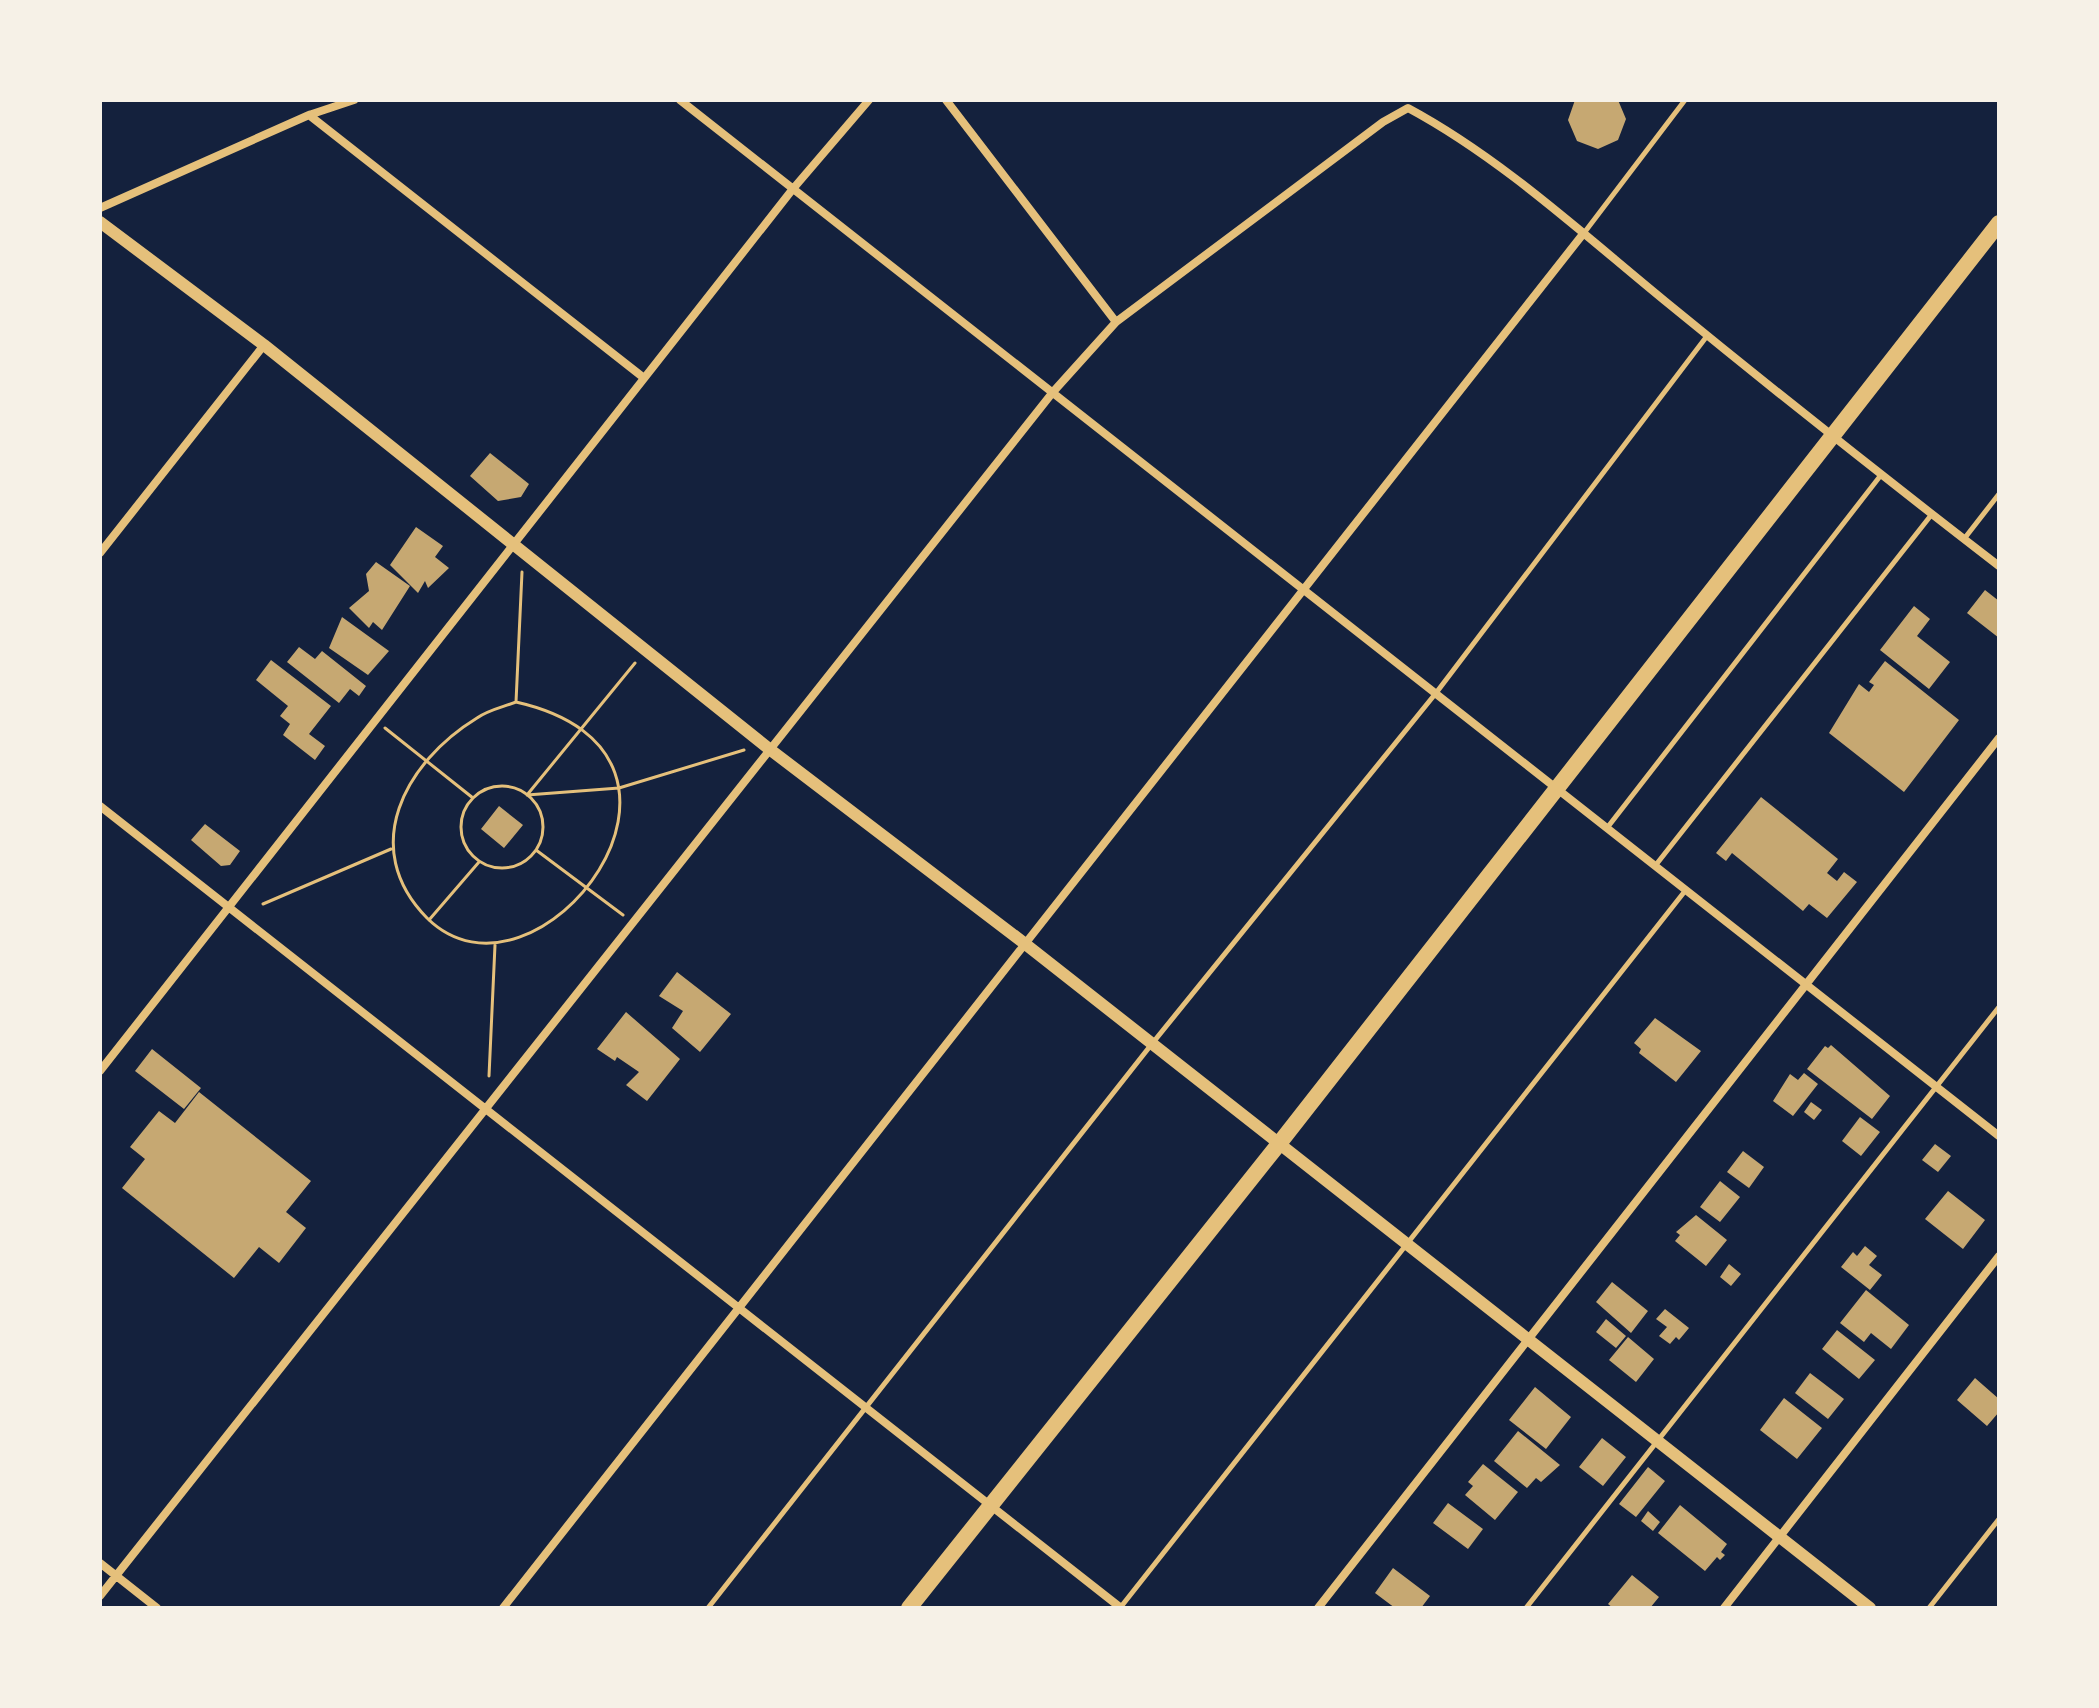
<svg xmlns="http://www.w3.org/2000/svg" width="2099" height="1708" viewBox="0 0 2099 1708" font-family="Bitter,serif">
	<rect width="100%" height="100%" fill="#14213d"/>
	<path fill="#c6a872" d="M 1575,100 L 1618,100 L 1626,119 L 1618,140 L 1598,149 L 1577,141 L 1568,120 Z
		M 490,453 L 529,484 L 521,497 L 498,501 L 470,476 Z
		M 416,527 L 443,546 L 435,557 L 449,568 L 428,588 L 425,581 L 418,593 L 390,565 Z
		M 376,562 L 410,586 L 382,630 L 373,622 L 369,628 L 349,608 L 369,591 L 366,574 Z
		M 1985,590 L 1999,601 L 1999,638 L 1967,613 Z
		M 1914,606 L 1930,619 L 1917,636 L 1950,662 L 1929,689 L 1880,650 Z
		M 342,617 L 389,651 L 368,675 L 329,648 Z
		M 299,647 L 315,659 L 322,651 L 366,686 L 359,696 L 350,689 L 339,703 L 287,662 Z
		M 271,660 L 331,706 L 309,734 L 325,746 L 315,760 L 283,735 L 290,724 L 280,716 L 288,706 L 256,680 Z
		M 1885,661 L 1959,720 L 1904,792 L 1829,733 L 1859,684 L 1869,692 L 1874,685 L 1869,682 Z
		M 1761,797 L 1838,859 L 1827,873 L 1837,881 L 1844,872 L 1857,882 L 1827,918 L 1809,904 L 1803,911 L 1732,853 L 1726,861 L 1716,853 Z
		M 499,806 L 523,825 L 504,848 L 481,829 Z
		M 205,824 L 240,851 L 230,865 L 221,866 L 191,840 Z
		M 677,972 L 731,1014 L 700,1052 L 672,1028 L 683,1011 L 659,996 Z
		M 626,1012 L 680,1059 L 647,1101 L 626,1085 L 639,1072 L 617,1057 L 615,1061 L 597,1049 Z
		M 1655,1018 L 1701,1051 L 1676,1082 L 1639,1053 L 1641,1049 L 1634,1043 Z
		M 1831,1045 L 1890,1096 L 1872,1119 L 1807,1069 L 1825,1046 L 1828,1048 Z
		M 152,1049 L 201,1088 L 184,1109 L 135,1071 Z
		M 1804,1073 L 1818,1084 L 1793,1116 L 1773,1101 L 1790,1074 L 1798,1080 Z
		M 199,1092 L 311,1181 L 286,1212 L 306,1228 L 279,1263 L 259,1247 L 234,1278 L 122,1188 L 145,1159 L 130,1147 L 159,1111 L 175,1123 Z
		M 1811,1102 L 1822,1110 L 1814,1120 L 1804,1112 Z
		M 1860,1117 L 1880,1132 L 1861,1156 L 1842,1141 Z
		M 1935,1144 L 1951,1156 L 1938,1172 L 1922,1160 Z
		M 1743,1151 L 1764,1167 L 1749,1188 L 1727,1172 Z
		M 1720,1181 L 1740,1197 L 1720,1222 L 1700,1207 Z
		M 1948,1191 L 1985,1220 L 1963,1249 L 1925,1219 Z
		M 1696,1215 L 1727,1240 L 1706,1266 L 1675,1241 L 1680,1235 L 1676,1232 Z
		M 1865,1246 L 1877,1256 L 1869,1265 L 1882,1275 L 1870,1290 L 1841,1267 L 1853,1252 L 1857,1256 Z
		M 1729,1264 L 1741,1274 L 1731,1286 L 1720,1277 Z
		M 1612,1282 L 1648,1311 L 1631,1333 L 1596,1302 Z
		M 1866,1290 L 1909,1325 L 1891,1349 L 1871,1333 L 1864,1342 L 1840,1323 Z
		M 1665,1309 L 1689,1328 L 1679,1340 L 1676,1337 L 1670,1344 L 1659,1336 L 1667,1327 L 1656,1319 Z
		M 1606,1319 L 1626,1336 L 1616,1348 L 1596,1332 Z
		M 1837,1330 L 1875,1360 L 1859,1379 L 1822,1349 Z
		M 1628,1337 L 1654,1359 L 1636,1382 L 1609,1360 Z
		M 1810,1373 L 1844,1399 L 1828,1419 L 1795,1393 Z
		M 1975,1378 L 1999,1399 L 1999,1412 L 1987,1426 L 1957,1400 Z
		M 1535,1387 L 1571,1417 L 1546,1449 L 1509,1420 Z
		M 1784,1398 L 1822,1428 L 1797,1459 L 1760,1430 Z
		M 1518,1431 L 1560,1465 L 1541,1482 L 1536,1478 L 1527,1488 L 1494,1461 Z
		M 1602,1438 L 1626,1457 L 1603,1486 L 1579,1467 Z
		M 1483,1464 L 1518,1492 L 1495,1520 L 1465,1495 L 1473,1486 L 1468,1482 Z
		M 1648,1467 L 1665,1481 L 1636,1517 L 1619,1504 Z
		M 1448,1503 L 1483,1529 L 1468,1549 L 1433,1523 Z
		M 1680,1505 L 1727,1544 L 1721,1552 L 1725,1555 L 1720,1560 L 1717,1557 L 1705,1571 L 1658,1533 Z
		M 1648,1511 L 1660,1522 L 1653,1531 L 1641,1521 Z
		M 1393,1568 L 1430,1596 L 1421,1608 L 1395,1608 L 1375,1593 Z
		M 1632,1575 L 1659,1597 L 1650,1608 L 1613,1608 L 1608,1604 Z"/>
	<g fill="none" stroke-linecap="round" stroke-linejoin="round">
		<path stroke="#e5c07b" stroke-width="3" d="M 635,663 L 527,795 L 619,788 L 744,750
			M 516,702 C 747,754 536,1026 427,918 C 358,848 405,762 477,718 C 488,710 503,707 516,702 Z
			M 516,702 L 522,572
			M 385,728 L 473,798
			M461 827a41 41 0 1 1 82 0a41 41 0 1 1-82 0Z
			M 536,850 L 623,915
			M 263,904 L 391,849
			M 429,920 L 479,862
			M 489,1076 L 495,945"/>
		<path stroke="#e5c07b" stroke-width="5" d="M 1584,233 L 1685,100
			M 1964,539 L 1999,494
			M 1607,828 L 1881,475
			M 1655,866 L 1932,514
			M 708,1608 L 1151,1045 L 1436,693 L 1707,336
			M 1120,1608 L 1685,891
			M 1526,1608 L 1999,1007
			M 1929,1608 L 1999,1519"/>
		<path stroke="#e5c07b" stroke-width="8" d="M 680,100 L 1999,1136
			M 946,100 L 1116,322
			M 309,115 L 644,378
			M 100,208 L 309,115 L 354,100
			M 100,553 L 264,345
			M 100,806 L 1121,1608
			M 100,1071 L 792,190 L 869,100
			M 100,1563 L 157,1608
			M 100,1596 L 1053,392 L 1116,322 L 1383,122 L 1408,108 C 1501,158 1583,234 1665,301 C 1775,391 1886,479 1999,566
			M 503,1608 L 1583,234
			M 1318,1608 L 1999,738
			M 1724,1608 L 1999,1256"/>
		<path stroke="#e5c07b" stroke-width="12" d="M 100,222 L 264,345 L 768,748 L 1024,943 L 1870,1608"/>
		<path stroke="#e5c07b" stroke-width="16" d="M 909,1608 L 1278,1145 L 1999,223"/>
	</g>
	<rect width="2099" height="1708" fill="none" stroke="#f6f1e7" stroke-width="204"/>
</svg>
